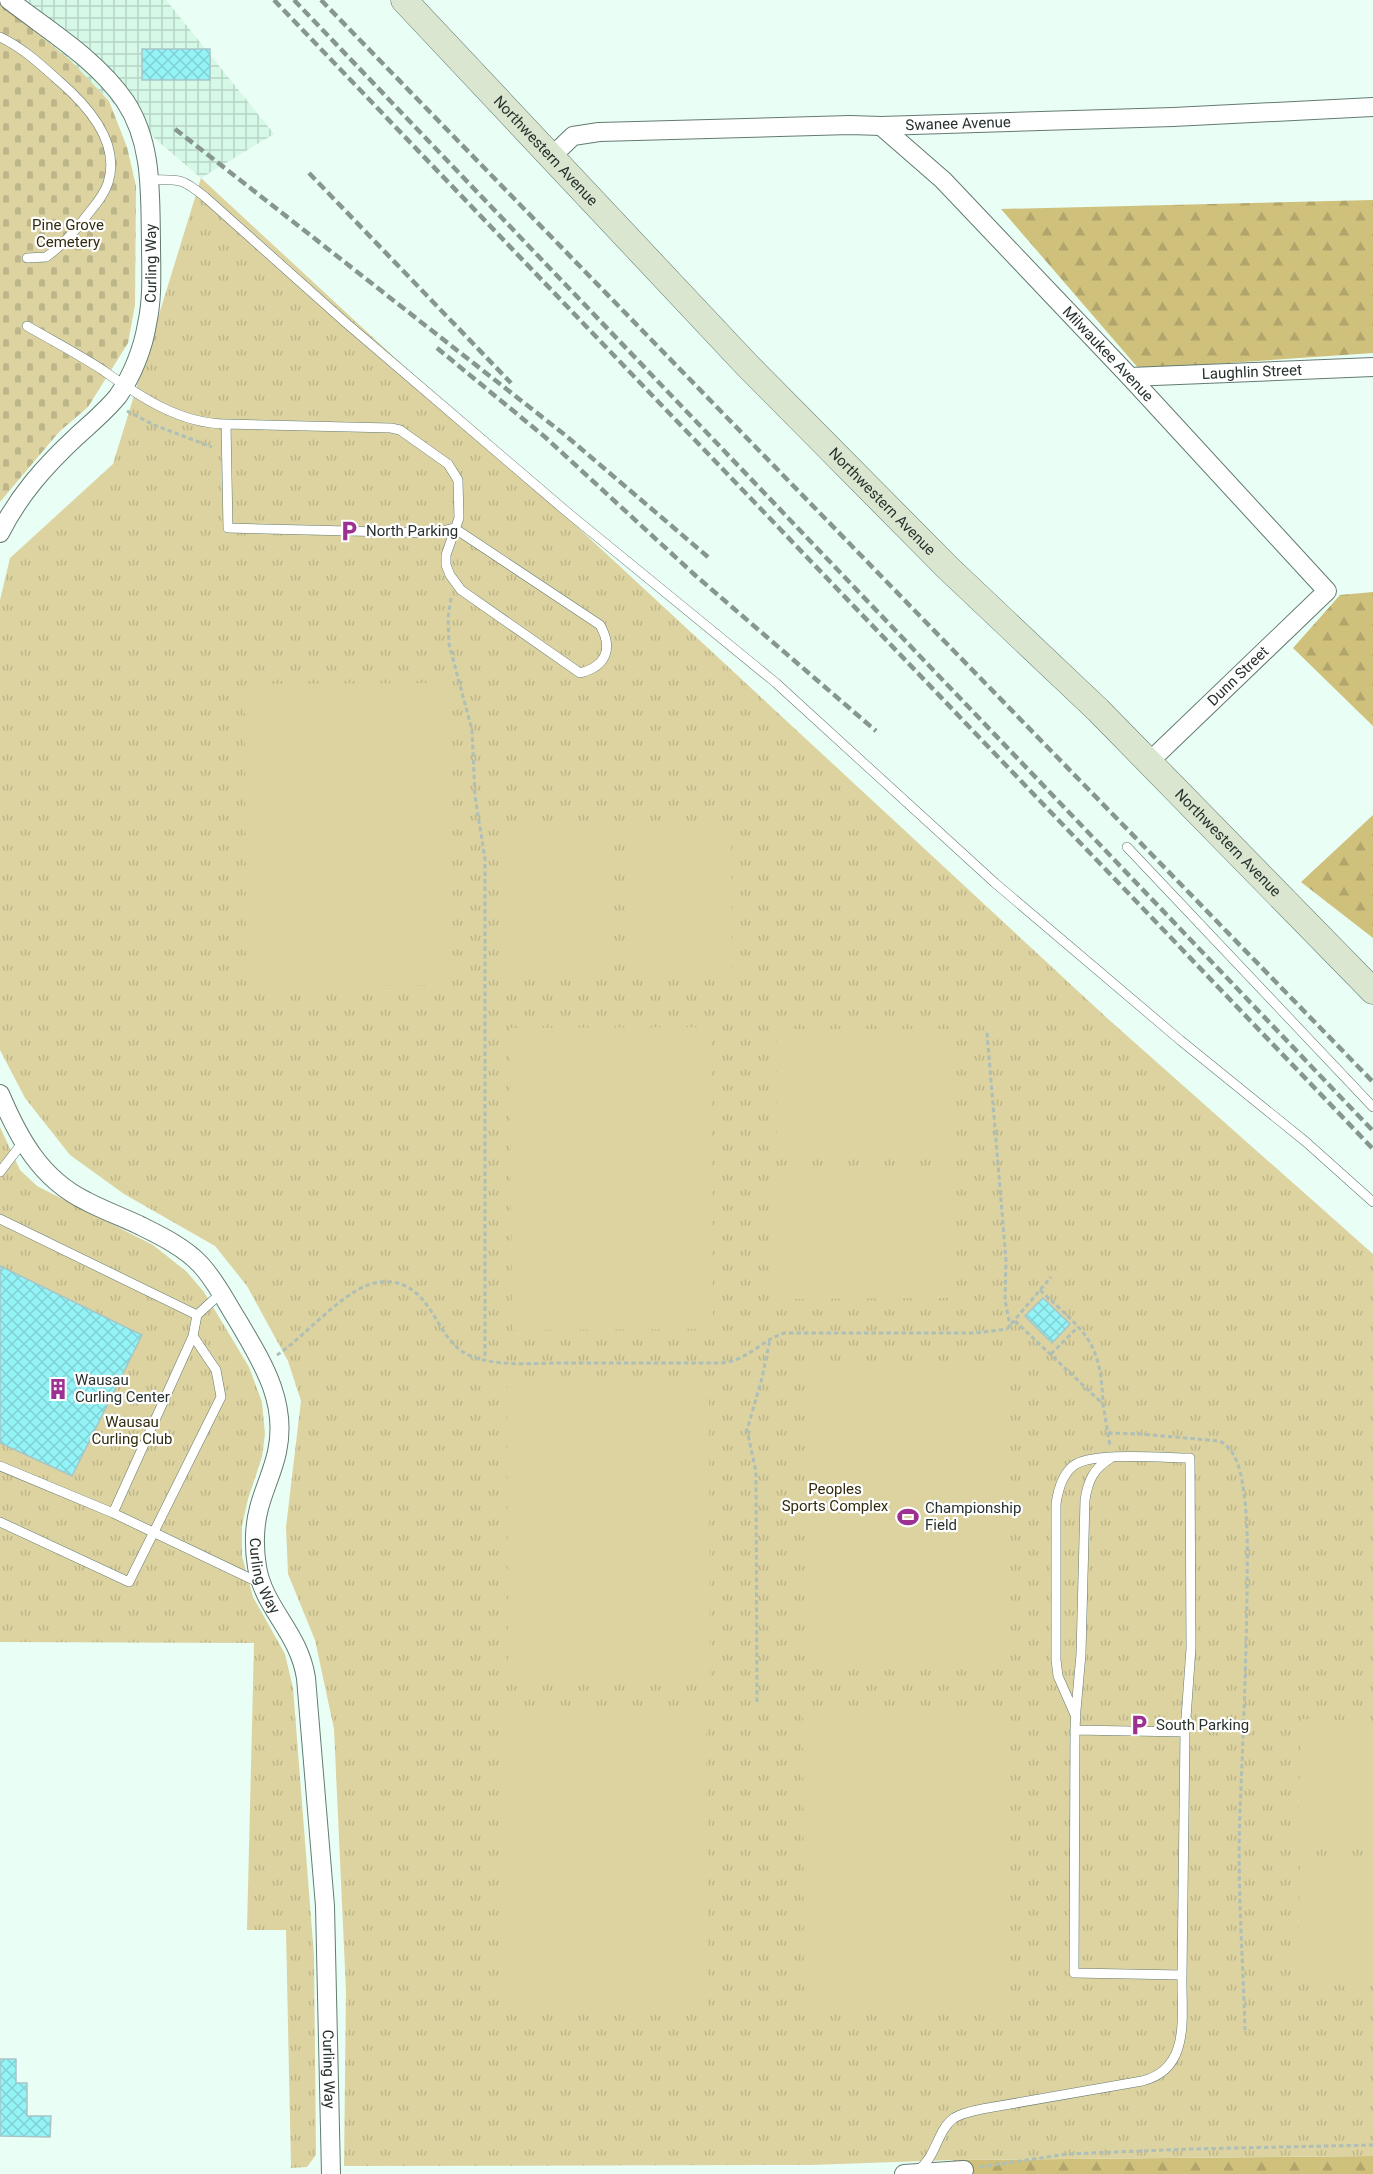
<svg xmlns="http://www.w3.org/2000/svg" width="1373" height="2174" viewBox="0 0 1373 2174" font-family="Roboto,sans-serif">
	<defs>
		<pattern id="industrial-grid" width="8" height="8" patternUnits="userSpaceOnUse" patternTransform="scale(1.5)"><rect width="8" height="8" fill="#d6f8e7"/><path d="M0 4h8M4 0v8" fill="none" stroke="#b8d5c6"/></pattern>
		<pattern id="forest-firs" width="22" height="20" patternUnits="userSpaceOnUse" patternTransform="scale(1.5)"><rect width="22" height="20" fill="#cfc07b"/><path d="M5 1l3.5 6h-7zM16 11l3.5 6h-7z" fill="#b2a56b"/></pattern>
		<pattern id="cemetery-stones" width="16" height="16" patternUnits="userSpaceOnUse" patternTransform="scale(1.5)"><rect width="16" height="16" fill="#ddd3a1"/><path d="M2 7V4a2 2 0 0 1 4 0v3zM10 15v-3a2 2 0 0 1 4 0v3z" fill="#beb68b"/></pattern>
		<pattern id="park-tufts" width="24" height="20" patternUnits="userSpaceOnUse" patternTransform="scale(1.5)"><rect width="24" height="20" fill="#ddd3a1"/><path d="M3 7l-1-3M5 7V3M7 7l1-3M15 17l-1-3M17 17v-4M19 17l1-3" fill="none" stroke="#beb68b"/></pattern>
		<pattern id="building-cross-hatch" width="8" height="8" patternUnits="userSpaceOnUse" patternTransform="scale(1.5)"><rect width="8" height="8" fill="#93f3f7"/><path d="M0 0l8 8M0 8l8-8" fill="none" stroke="#7fd1d4"/></pattern>
	</defs>
	<rect width="100%" height="100%" fill="#e9fef4"/>
	<path fill="url(#industrial-grid)" d="M 0,0 L 166,0 L 274,134 L 201,178 L 0,6 Z"/>
	<path fill="url(#forest-firs)" d="M 1373,200 L 1373,353 L 1139,369 L 1001,209 Z
		M 1373,592 L 1373,726 L 1293,648 L 1340,595 Z
		M 1373,815 L 1373,938 L 1301,882 Z
		M 1373,2156 L 1373,2174 L 953,2174 L 953,2160 Z"/>
	<path fill="url(#cemetery-stones)" d="M 0,3 L 70,60 L 109,101 L 127,147 L 136,186 L 135,305 L 128,343 L 88,407 L 59,432 L 0,502 Z"/>
	<path fill="url(#park-tufts)" d="M 201,178 L 1107,1018 L 1373,1254 L 1373,2156 L 953,2160 L 810,2165 L 344,2166 L 346,1991 L 334,1729 L 315,1640 L 288,1574 L 286,1527 L 301,1401 L 288,1361 L 247,1286 L 215,1246 L 124,1194 L 70,1155 L 25,1098 L 0,1050 L 0,600 L 10,558 L 113,464 Z
		M 0,1127 L 20,1170 L 37,1186 L 153,1245 L 187,1272 L 204,1292 L 249,1367 L 262,1402 L 265,1434 L 262,1457 L 248,1499 L 242,1526 L 242,1556 L 253,1597 L 285,1654 L 293,1688 L 314,1956 L 316,2155 L 307,2167 L 291,2168 L 286,1930 L 247,1930 L 254,1643 L 0,1642 Z"/>
	<path fill="#ddd3a1" d="M 447,683 L 448,985 L 246,986 L 245,684 Z
		M 731,822 L 732,973 L 629,974 L 628,823 Z
		M 606,824 L 608,974 L 504,975 L 503,825 Z
		M 712,1027 L 713,1329 L 512,1330 L 510,1028 Z
		M 777,1029 L 952,1029 L 952,1155 L 777,1155 Z
		M 950,1172 L 950,1298 L 775,1299 L 775,1173 Z
		M 1008,1366 L 1009,1668 L 807,1669 L 806,1367 Z
		M 709,1376 L 710,1678 L 508,1679 L 507,1377 Z
		M 706,1707 L 708,2009 L 506,2010 L 505,1708 Z
		M 1004,1709 L 1006,2011 L 804,2012 L 803,1710 Z
		M 1301,1719 L 1373,1721 L 1373,1847 L 1298,1845 Z
		M 1300,1857 L 1373,1859 L 1373,1985 L 1298,1983 Z"/>
	<path fill="url(#building-cross-hatch)" stroke="#a8c5c6" stroke-width="1.5" d="M 142,49 L 210,49 L 210,80 L 142,80 Z
		M 0,1266 L 142,1335 L 72,1476 L 0,1443 Z
		M 1043,1298 L 1070,1324 L 1052,1343 L 1025,1316 Z
		M 0,2059 L 16,2059 L 16,2083 L 27,2083 L 27,2116 L 51,2116 L 50,2137 L 0,2136 Z"/>
	<g fill="none" stroke-linecap="round" stroke-linejoin="round">
		<defs>
			<path id="lane" d="M 0,37 C 23,48 40,64 59,81 C 87,105 121,142 108,183 C 104,195 96,204 88,214 C 76,230 62,246 46,257 L 27,258
				M 149,180 C 179,179 182,178 205,197 L 345,322 L 567,512 L 776,683 L 995,883 L 1180,1040 L 1306,1142 L 1373,1202
				M 27,326 C 53,341 80,355 104,371 C 139,396 180,424 226,424 L 391,428 L 400,430 L 448,464 L 458,480 L 459,518 L 446,555 L 446,565 L 450,575 L 461,590 L 580,673 C 607,666 613,648 600,625 L 454,528 L 434,533 L 228,528 L 226,424
				M 1127,847 L 1373,1107
				M 0,1172 L 23,1142
				M 0,1219 L 197,1315
				M 221,1293 L 197,1315 L 193,1336 L 113,1513 L 262,1584
				M 0,1466 L 113,1513
				M 0,1522 L 129,1582 L 221,1397 L 216,1370 L 193,1336
				M 1076,1717 L 1058,1676 L 1056,1660 L 1056,1504 C 1058,1490 1062,1475 1073,1466 C 1091,1451 1165,1458 1190,1458 L 1191,1648 L 1185,1732 L 1182,1975 L 1074,1973 L 1075,1730 L 1076,1710 L 1081,1654 L 1085,1500 C 1088,1480 1094,1468 1111,1458
				M 1075,1730 L 1185,1732
				M 918,2170 C 937,2157 936,2131 954,2118 C 962,2113 972,2111 982,2109 L 1142,2081 C 1192,2069 1181,2015 1182,1975"/>
			<g id="street">
				<path id="s1" d="M 881,126 L 943,180 L 1130,377 L 1327,591 L 1149,762"/>
				<path id="s2" d="M 551,157 L 573,136 L 599,132 L 850,125 L 881,126 L 1173,117 L 1373,107"/>
				<path id="s3" d="M 1130,377 L 1373,367"/>
				<path id="s4" d="M 0,533 C 19,495 45,466 76,437 C 90,424 106,411 118,396 C 132,376 143,349 147,324 C 153,297 151,270 151,243 C 150,194 153,143 125,101 C 96,59 49,31 9,0"/>
				<path id="s5" d="M 0,1094 C 19,1139 41,1179 86,1201 C 103,1210 122,1217 139,1225 C 161,1236 184,1247 200,1264 C 216,1281 226,1302 238,1321 C 262,1362 288,1402 277,1452 C 273,1471 264,1489 259,1508 C 254,1527 254,1548 257,1567 C 264,1609 299,1632 306,1678 L 325,1906 L 331,2174"/>
				<path d="M 904,2174 L 964,2170"/>
			</g>
			<g id="secondary">
				<path id="s6" d="M 404,0 L 746,364 L 948,568 L 1098,710 L 1373,991"/>
			</g>
		</defs>
		<use href="#lane" stroke="#647b70" stroke-width="10"/>
		<use href="#street" stroke="#647b70" stroke-width="20"/>
		<use href="#secondary" stroke="#647b70" stroke-width="27"/>
		<path stroke="#adbfb7" stroke-width="3" stroke-dasharray="4.5 3" stroke-linecap="butt" d="M 127,411 L 154,425 L 212,447
			M 451,598 L 448,618 L 449,644 L 472,730 L 475,796 L 485,859 L 485,1360
			M 987,1033 L 1006,1260 L 1005,1300 L 1010,1326
			M 1040,1290 C 1084,1332 1101,1339 1103,1404
			M 1015,1321 L 1103,1404 L 1110,1446
			M 1051,1354 L 1078,1327
			M 277,1355 C 306,1336 347,1285 380,1282 C 434,1277 433,1342 471,1356 C 498,1367 533,1363 561,1363 C 615,1363 668,1363 721,1363 C 749,1360 760,1341 784,1333 L 975,1333 L 1007,1329 L 1051,1277
			M 1108,1433 L 1141,1434 L 1219,1441 C 1236,1448 1241,1472 1243,1487 C 1249,1523 1247,1561 1247,1597 C 1246,1668 1243,1740 1240,1811 C 1237,1884 1243,1957 1245,2030
			M 757,1702 L 756,1472 L 747,1430 L 762,1378 L 770,1339
			M 1198,1724 L 1244,1725
			M 980,2167 L 1067,2154 L 1191,2149 L 1373,2145"/>
		<use href="#lane" stroke="#fff" stroke-width="9"/>
		<use href="#street" stroke="#fff" stroke-width="18"/>
		<use href="#secondary" stroke="#dbe6d1" stroke-width="26"/>
		<path stroke="#87968f" stroke-width="4.5" stroke-dasharray="9 4.5" stroke-linecap="butt" d="M 274,0 L 1373,1149
			M 294,0 L 1373,1131
			M 321,0 L 1373,1082
			M 175,129 L 565,435 L 708,557
			M 309,173 L 511,383
			M 437,348 L 545,437 L 696,576 L 876,731"/>
	</g>
	<defs>
		<symbol id="parking-bare" viewBox="-9 -9 18 18"><path d="M-3.5-5.5H1a3.5 3.5 0 0 1 0 7H-1V5.5H-3.5ZM-1-3.4V-.6H.8a1.4 1.4 0 0 0 0-2.8Z" fill="#9d3191" stroke="#fff" stroke-width="2.5" paint-order="stroke"/></symbol>
		<symbol id="building-bare" viewBox="-9 -9 18 18"><path d="M-4-6H4V6H1V3H-1V6H-4ZM-2.5-4.3h1.7v1.8h-1.7ZM.8-4.3h1.7v1.8H.8ZM-2.5-1h1.7V.8h-1.7ZM.8-1h1.7V.8H.8Z" fill="#9d3191" stroke="#fff" stroke-width="2.5" paint-order="stroke"/></symbol>
		<symbol id="stadium-bare" viewBox="-9 -9 18 18"><path d="M0-5a6.5 5 0 1 0 0 10a6.5 5 0 1 0 0-10ZM-3.5-1.8h7v3.6h-7Z" fill="#9d3191" stroke="#fff" stroke-width="2.5" paint-order="stroke"/></symbol>
	</defs>
	<g fill-rule="evenodd">
		<use href="#parking-bare" x="334" y="516" width="30" height="30"/>
		<use href="#building-bare" x="43" y="1374" width="30" height="30"/>
		<use href="#stadium-bare" x="893" y="1502" width="30" height="30"/>
		<use href="#parking-bare" x="1124" y="1710" width="30" height="30"/>
	</g>
	<g text-anchor="middle" dominant-baseline="central" stroke-width="4.5" stroke-linejoin="round" paint-order="stroke">
		<g font-size="15" fill="#28322d" stroke="#fff">
			<text stroke="none"><textPath href="#s2" startOffset="416">Swanee Avenue</textPath></text>
			<text stroke="none"><textPath href="#s6" startOffset="207">Northwestern Avenue</textPath></text>
			<text stroke="none"><textPath href="#s4" startOffset="321">Curling Way</textPath></text>
			<text stroke="none"><textPath href="#s1" startOffset="322">Milwaukee Avenue</textPath></text>
			<text stroke="none"><textPath href="#s3" startOffset="122">Laughlin Street</textPath></text>
			<text stroke="none"><textPath href="#s6" startOffset="693">Northwestern Avenue</textPath></text>
			<text transform="translate(1238 676) rotate(-44)">Dunn Street</text>
			<text stroke="none"><textPath href="#s6" startOffset="1179">Northwestern Avenue</textPath></text>
			<text stroke="none"><textPath href="#s5" startOffset="609">Curling Way</textPath></text>
			<text stroke="none"><textPath href="#s5" startOffset="1113">Curling Way</textPath></text>
		</g>
		<g font-size="15" fill="#322c0c" stroke="#fff">
			<text x="68" y="225">Pine Grove<tspan x="68" dy="17">Cemetery</tspan></text>
			<text x="132" y="1422">Wausau<tspan x="132" dy="17">Curling Club</tspan></text>
			<text x="835" y="1489">Peoples<tspan x="835" dy="17">Sports Complex</tspan></text>
		</g>
		<g font-size="15" fill="#28322d" stroke="#fff" text-anchor="start">
			<text x="366" y="531">North Parking</text>
			<text x="75" y="1380">Wausau<tspan x="75" dy="17">Curling Center</tspan></text>
			<text x="925" y="1508">Championship<tspan x="925" dy="17">Field</tspan></text>
			<text x="1156" y="1725">South Parking</text>
		</g>
	</g>
</svg>
